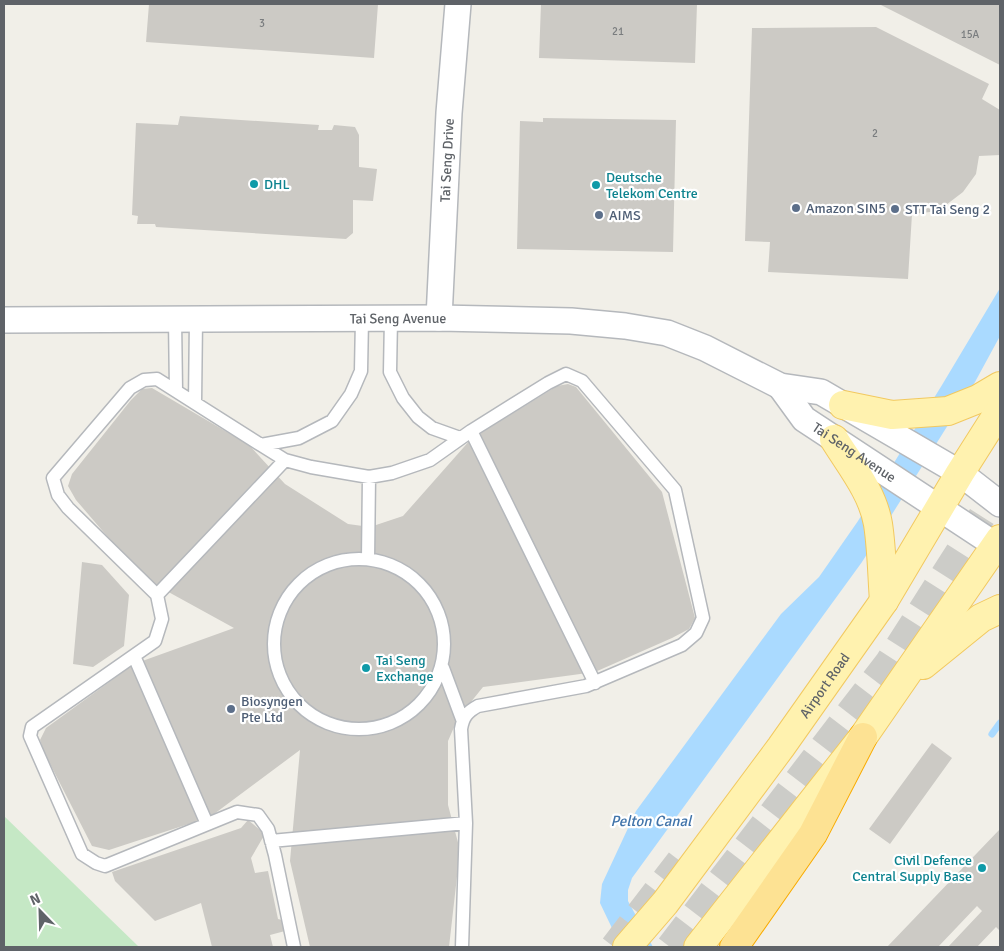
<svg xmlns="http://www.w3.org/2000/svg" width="1004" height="951" viewBox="0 0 1004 951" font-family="Signika,sans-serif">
	<rect width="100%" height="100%" fill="#f1efe8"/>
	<path fill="#c5e8c5" d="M 4,816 L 139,947 L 4,947 Z"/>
	<path fill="#aadaff" d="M 1000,288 L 1000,336 L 975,382 L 862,562 L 632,878 L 628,890 L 628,901 L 653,947 L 621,947 L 600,903 L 602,884 L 636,811 L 781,614 L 819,577 L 858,521 L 942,385 Z"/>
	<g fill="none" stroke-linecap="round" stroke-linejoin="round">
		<path stroke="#aadaff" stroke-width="7" d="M 992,734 L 1000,723"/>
	</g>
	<path fill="#cccac5" d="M 149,4 L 378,4 L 374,58 L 146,42 Z
		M 541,4 L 697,4 L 695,63 L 539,58 Z
		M 879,4 L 1000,4 L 1000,65 Z
		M 876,27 L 989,84 L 982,99 L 1000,110 L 1000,155 L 979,156 L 976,174 L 963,192 L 946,205 L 930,212 L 912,214 L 908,279 L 768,272 L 770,242 L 745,241 L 752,28 Z
		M 180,116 L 319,125 L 318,130 L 332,130 L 334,125 L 355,127 L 359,135 L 359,167 L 377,169 L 373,201 L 353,200 L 353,233 L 346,239 L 156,227 L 155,224 L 137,224 L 138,216 L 132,215 L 136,123 L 178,125 Z
		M 543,118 L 676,120 L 673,252 L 517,249 L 520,121 L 543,122 Z
		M 568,384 L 576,387 L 662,492 L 695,618 L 689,629 L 672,638 L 595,672 L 483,687 L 458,718 L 448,741 L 448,805 L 460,850 L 449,947 L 310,947 L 290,861 L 300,750 L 210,817 L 109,850 L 92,846 L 45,754 L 40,740 L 46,728 L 134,664 L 234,628 L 143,578 L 76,500 L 68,486 L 72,474 L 131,400 L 142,389 L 152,388 L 249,445 L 285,484 L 348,524 L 370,527 L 403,516 L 471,439 L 557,386 Z
		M 82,562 L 102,565 L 129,595 L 124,646 L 93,667 L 73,664 Z
		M 932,743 L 952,758 L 890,844 L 869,829 Z
		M 248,820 L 265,834 L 251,858 L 255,873 L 268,871 L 278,919 L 282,920 L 285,931 L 270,935 L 273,947 L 212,947 L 201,903 L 155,921 L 115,881 L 112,872 L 241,828 Z
		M 1000,829 L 1000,931 L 996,927 L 977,947 L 948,947 L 982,911 L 977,906 L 938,947 L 887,947 Z"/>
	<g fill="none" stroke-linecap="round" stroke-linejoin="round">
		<path stroke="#ccccc8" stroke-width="28" stroke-dasharray="28 14" stroke-linecap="butt" d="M 614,947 L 680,861
			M 670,947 L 889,662 L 1000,488"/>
		<defs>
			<path id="lane" d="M 391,318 L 390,372 L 403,398 L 418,417 L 432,428 L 460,438
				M 175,319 L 176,391
				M 195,403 L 196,319
				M 471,431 L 595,683
				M 261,445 L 285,460 L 311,467 L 369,477 L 392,473 L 430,460 L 471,431 L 548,383 L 566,374 L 582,381 L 675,490 L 703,618 L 696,633 L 682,645 L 586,686 L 478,706 C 467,712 463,717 461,729 L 466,823 L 462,947
				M274 644a85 85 0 1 1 170 0a85 85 0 1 1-170 0Z
				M 368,559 L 369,477
				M 157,595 L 285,460
				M 134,656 L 207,824
				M 443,668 L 462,719
				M 271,841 L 466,823
				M 294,947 L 275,855 L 268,829 L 258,815 L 237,812 L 105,866 L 96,863 L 82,854 L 30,736 L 32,727 L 155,641 L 162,619 L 157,595 L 68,508 L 58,495 L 53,478 L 130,388 L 144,380 L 157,379 L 261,445 L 299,438 L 332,421 L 351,394 L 361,371 L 362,319"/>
			<g id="street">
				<path id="s1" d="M 439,318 L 449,113 L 458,4"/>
				<path id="s2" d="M 4,320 L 439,318 L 571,321 L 625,326 L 667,333 L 705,348 L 780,386 L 821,392 L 960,473 L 1000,504"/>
				<path id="s3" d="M 780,386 L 804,419 L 1000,548"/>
			</g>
			<g id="primary">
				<path d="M 843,405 L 892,415 L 948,411 L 978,399 L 1000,386"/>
				<path d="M 834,439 C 850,465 873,493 878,524 C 882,550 882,576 884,601"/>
				<path d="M 923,665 L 981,618 L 1000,609"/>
				<path id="s4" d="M 627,947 L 665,903 L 781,747 L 884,601 L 960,473 L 1000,410"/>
				<path d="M 698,947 L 863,737 L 1000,539"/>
			</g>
			<path id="highway" d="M 734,947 L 813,834 L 863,737"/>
		</defs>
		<use href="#lane" stroke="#b5b8bc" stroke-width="15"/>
		<use href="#street" stroke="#b5b8bc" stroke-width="28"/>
		<use href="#primary" stroke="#f2c960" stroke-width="30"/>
		<use href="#highway" stroke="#f9ab00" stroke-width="30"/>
		<use href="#lane" stroke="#fff" stroke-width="12"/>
		<use href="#street" stroke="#fff" stroke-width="25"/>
		<use href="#primary" stroke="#fff2af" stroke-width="28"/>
		<use href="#highway" stroke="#fde293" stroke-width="28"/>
	</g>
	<g fill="#0f9aa8" stroke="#fff" stroke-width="2">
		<circle cx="254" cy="184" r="5"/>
		<circle cx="596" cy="185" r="5"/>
		<circle cx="366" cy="668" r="5"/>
		<circle cx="982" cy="868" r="5"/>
	</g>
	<g fill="#5c6f8a" stroke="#fff" stroke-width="2">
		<circle cx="796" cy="208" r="5"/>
		<circle cx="895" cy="209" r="5"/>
		<circle cx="599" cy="215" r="5"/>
		<circle cx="231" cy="709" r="5"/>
	</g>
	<g text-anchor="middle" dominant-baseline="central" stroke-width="4.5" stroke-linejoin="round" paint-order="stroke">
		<g font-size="11" fill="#7a7d7f">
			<text x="262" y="23">3</text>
			<text x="618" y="31">21</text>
			<text x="970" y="34">15A</text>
			<text x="875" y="133">2</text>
		</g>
		<g font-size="14" fill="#5f6368" stroke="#fff">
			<text stroke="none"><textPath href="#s1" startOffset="158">Tai Seng Drive</textPath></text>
			<text stroke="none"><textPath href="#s2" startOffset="394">Tai Seng Avenue</textPath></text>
			<text stroke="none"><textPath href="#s3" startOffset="101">Tai Seng Avenue</textPath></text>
			<text stroke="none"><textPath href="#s4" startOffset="328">Airport Road</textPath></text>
		</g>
		<g font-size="14" fill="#0d838f" stroke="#fff" text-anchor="start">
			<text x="606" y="177">Deutsche<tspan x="606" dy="16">Telekom Centre</tspan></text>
			<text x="264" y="184">DHL</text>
			<text x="376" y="660">Tai Seng<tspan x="376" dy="16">Exchange</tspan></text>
			<text x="972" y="860" text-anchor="end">Civil Defence<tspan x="972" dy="16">Central Supply Base</tspan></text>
		</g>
		<g font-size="14" fill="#4e5e75" stroke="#fff" text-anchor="start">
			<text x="806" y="208">Amazon SIN5</text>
			<text x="905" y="209">STT Tai Seng 2</text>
			<text x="609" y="215">AIMS</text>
			<text x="241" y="701">Biosyngen<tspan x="241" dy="16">Pte Ltd</tspan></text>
		</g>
		<g font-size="15" font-style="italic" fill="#4174aa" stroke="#fff">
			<text x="651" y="821">Pelton Canal</text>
		</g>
	</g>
	<rect width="1004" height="951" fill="none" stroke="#5f6368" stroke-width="10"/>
	<g transform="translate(40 911) rotate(337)" stroke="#ffffff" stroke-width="4" paint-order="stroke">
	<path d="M0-4L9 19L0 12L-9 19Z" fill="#5f6368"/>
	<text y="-8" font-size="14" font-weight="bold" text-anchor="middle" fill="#5f6368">N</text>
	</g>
</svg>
